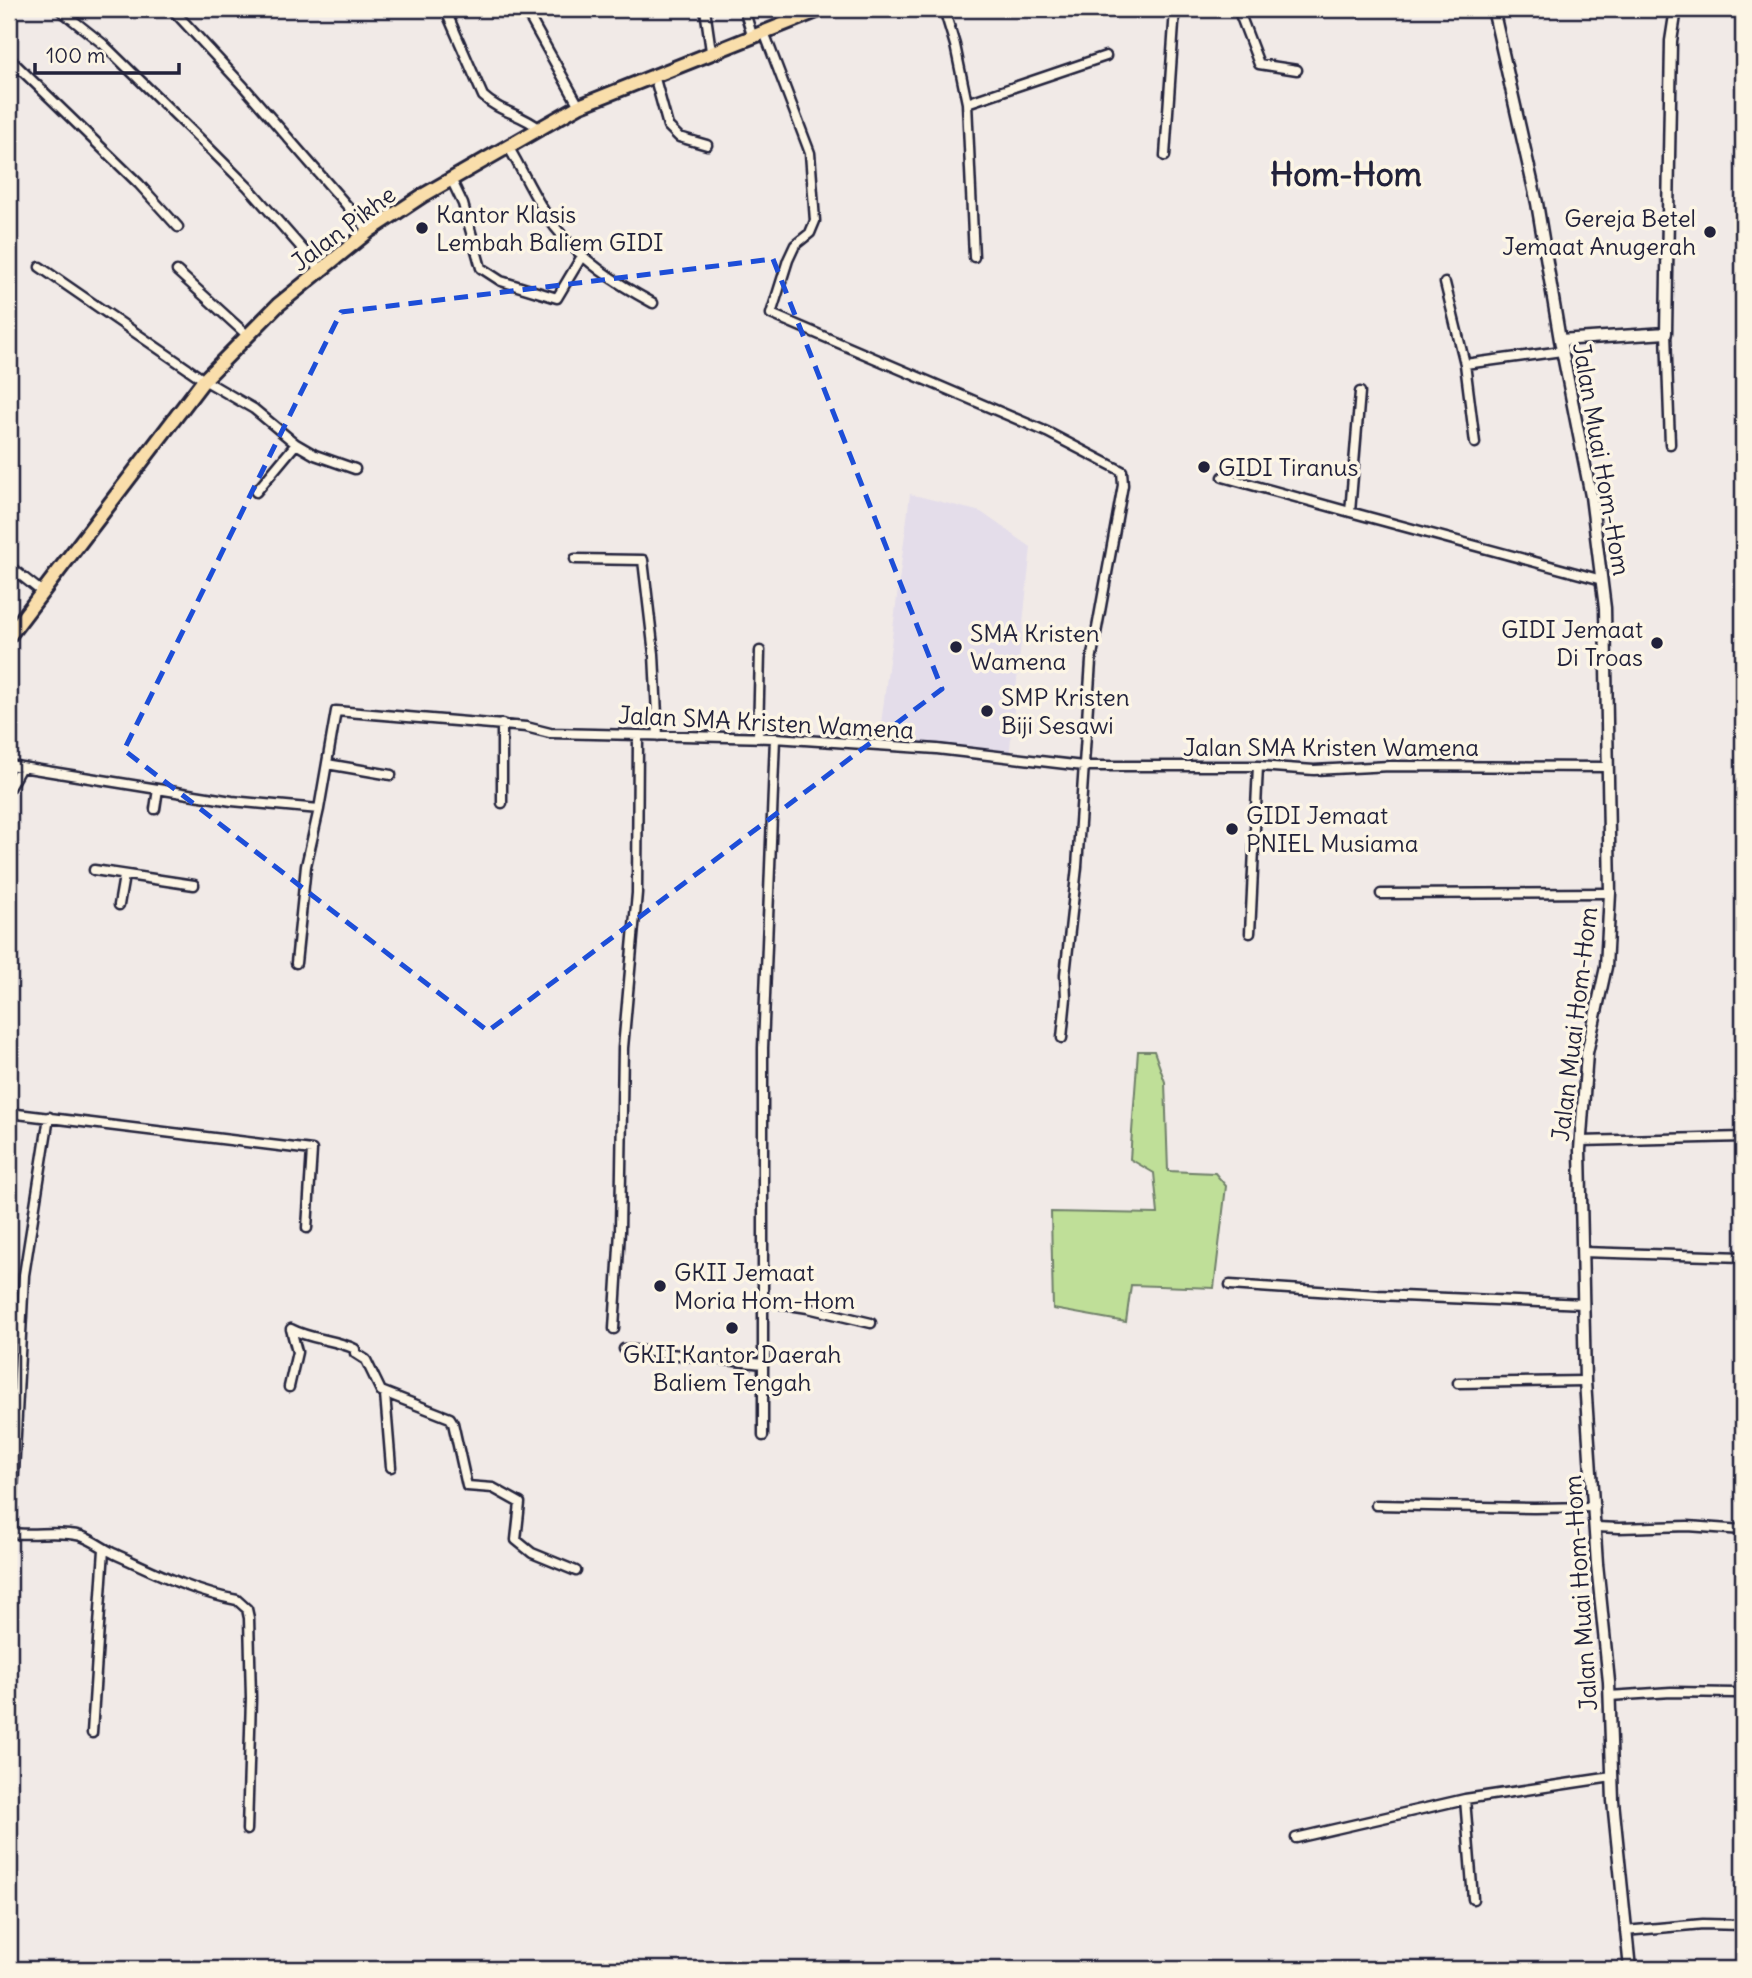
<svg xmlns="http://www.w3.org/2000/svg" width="1752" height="1978" viewBox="0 0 1752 1978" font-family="Delius,sans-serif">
	<rect width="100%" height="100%" fill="#f1eae7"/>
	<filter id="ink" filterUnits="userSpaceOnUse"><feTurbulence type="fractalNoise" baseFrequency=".0143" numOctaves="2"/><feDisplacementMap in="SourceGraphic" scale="14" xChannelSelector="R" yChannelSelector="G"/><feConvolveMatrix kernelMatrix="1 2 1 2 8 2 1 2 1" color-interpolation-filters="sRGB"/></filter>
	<g filter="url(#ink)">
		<path fill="#e4ddea" d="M 910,494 L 981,512 L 1031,547 L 1009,757 L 878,748 Z"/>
		<path fill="#bfdf98" stroke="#70806a" stroke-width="2" d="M 1138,1051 L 1154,1051 L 1165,1082 L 1168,1171 L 1215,1173 L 1226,1186 L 1214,1288 L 1131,1285 L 1126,1322 L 1053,1309 L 1051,1212 L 1158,1214 L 1154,1173 L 1130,1159 Z"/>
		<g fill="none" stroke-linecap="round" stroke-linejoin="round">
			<defs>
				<path id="minor" d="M 59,9 L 103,44 L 198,137 L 248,187 L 321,270
					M 172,9 L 244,87 L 369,231
					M 445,9 L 483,96 C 501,113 520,113 540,129
					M 525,9 L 579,106
					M 705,9 L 711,51
					M 744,9 L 752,35
					M 944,9 L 955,45 L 967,103 L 974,257
					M 1238,9 L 1259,64 L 1297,70
					M 764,32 L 810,153 L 815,221 L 810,233 L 795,245 L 788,260 L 771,314 L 1047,432 L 1122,471 L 1123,485 L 1091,661 L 1077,867 L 1065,975 L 1066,998 L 1062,1038
					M 9,58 L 139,184 L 178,227
					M 654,75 L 668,126 L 679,137 L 707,145
					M 967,103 L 1106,56
					M 509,148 C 524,173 537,204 555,227 C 582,261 616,283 653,303
					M 1165,156 L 1175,9
					M 451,179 L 463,204 L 481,268 L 501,281 L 557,298 L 582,256
					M 40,267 L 204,380 L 254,409 L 296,444 L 315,455 L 355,469
					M 177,271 L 247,335
					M 1445,283 L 1465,364 L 1475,443
					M 1666,333 L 1670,444
					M 1465,364 L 1562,351
					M 1360,392 L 1350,512 L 1602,580
					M 1223,477 L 1350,512
					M 256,492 L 296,444
					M 575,559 L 643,560 L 654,654 L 658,736
					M 9,566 L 42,592
					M 758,738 L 760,651
					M 327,764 L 391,775
					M 9,765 L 232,801 L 319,809 L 336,711 L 526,727 L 550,733 L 775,738 L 937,749 L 1083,766 L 1258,766 L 1314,770 L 1390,766 L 1608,767
					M 9,788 L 21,767
					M 502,803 L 502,724
					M 155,809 L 158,789
					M 94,870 L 194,885
					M 1381,894 L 1610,893
					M 119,905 L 124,876
					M 1250,933 L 1258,766
					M 296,963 L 306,866 L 319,809
					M 9,1113 L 312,1150 L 307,1228
					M 49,1117 L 24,1275 L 11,1533 C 35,1536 58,1530 81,1536 C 93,1540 104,1549 115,1554 C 155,1572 193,1592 237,1600 L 247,1609 L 249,1618 L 251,1698 L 247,1830
					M 1580,1141 L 1743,1137
					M 1582,1252 L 1743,1257
					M 1230,1285 L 1378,1295 L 1584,1304
					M 763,1301 L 808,1308 L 871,1323
					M 291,1329 C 312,1340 334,1339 355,1349 L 355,1353 L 366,1360 L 381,1391 L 450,1418 L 453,1423 L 467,1486 L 493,1488 L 520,1503 L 516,1540 L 532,1553 L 576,1571
					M 614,1329 L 620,1231 L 623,1048 L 637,893 L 638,735
					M 624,1349 L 763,1364
					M 1458,1383 L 1585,1381
					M 289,1387 L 297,1352 L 291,1329
					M 385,1394 L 391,1467
					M 763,1436 L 763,1048 L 775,738
					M 1376,1505 L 1534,1508 L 1595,1507
					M 1596,1527 L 1619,1528 L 1688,1526 L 1743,1530
					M 1609,1696 L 1671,1692 L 1735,1693
					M 92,1733 L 104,1549
					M 1465,1799 L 1473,1899
					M 1296,1838 L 1465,1799 L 1612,1777
					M 1625,1931 L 1703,1924 L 1743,1925"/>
				<path id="tertiary" d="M 1493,9 L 1537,203 L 1560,340 L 1591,496 L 1605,608 L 1610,893 L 1606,967 L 1587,1053 L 1580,1150 L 1585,1381 L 1597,1564 L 1609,1682 L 1613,1801 L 1630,1969
					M 1560,340 L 1666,333 L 1671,41 L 1676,9"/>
				<path id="trunk" d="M 9,636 L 204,380 L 278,305 L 369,231 L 422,196 L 579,106 L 822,9"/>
			</defs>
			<use href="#minor" stroke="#22223b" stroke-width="13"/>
			<use href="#tertiary" stroke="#22223b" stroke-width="15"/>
			<use href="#trunk" stroke="#22223b" stroke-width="18"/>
			<use href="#minor" stroke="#fcf5e5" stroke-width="8"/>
			<use href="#tertiary" stroke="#fcf5e5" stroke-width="10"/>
			<use href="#trunk" stroke="#f9deab" stroke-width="12"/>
		</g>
	</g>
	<path fill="none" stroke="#1d4ed8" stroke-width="5" stroke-dasharray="14 9" stroke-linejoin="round" d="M 773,259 L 942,689 L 488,1031 L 124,750 L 341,312 Z"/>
	<g fill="#22223b" stroke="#fcf5e5" stroke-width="2.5">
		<circle cx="422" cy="228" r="7"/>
		<circle cx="1710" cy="232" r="7"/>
		<circle cx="1204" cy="467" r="7"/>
		<circle cx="1657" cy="643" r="7"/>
		<circle cx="956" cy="647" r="7"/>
		<circle cx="987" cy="711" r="7"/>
		<circle cx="1232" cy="829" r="7"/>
		<circle cx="660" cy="1286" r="7"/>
		<circle cx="732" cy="1328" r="7"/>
	</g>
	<g text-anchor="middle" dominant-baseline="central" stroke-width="7" stroke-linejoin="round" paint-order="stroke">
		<g font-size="24" fill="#22223b" stroke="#fcf5e5" text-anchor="start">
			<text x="436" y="214">Kantor Klasis<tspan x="436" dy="28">Lembah Baliem GIDI</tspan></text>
			<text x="1696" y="218" text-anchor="end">Gereja Betel<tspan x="1696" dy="28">Jemaat Anugerah</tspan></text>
			<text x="1218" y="467">GIDI Tiranus</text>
			<text x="1643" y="629" text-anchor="end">GIDI Jemaat<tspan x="1643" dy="28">Di Troas</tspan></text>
			<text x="970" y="633">SMA Kristen<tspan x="970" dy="28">Wamena</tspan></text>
			<text x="1001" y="697">SMP Kristen<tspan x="1001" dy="28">Biji Sesawi</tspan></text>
			<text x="1246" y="815">GIDI Jemaat<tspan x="1246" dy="28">PNIEL Musiama</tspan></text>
			<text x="674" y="1272">GKII Jemaat<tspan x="674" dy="28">Moria Hom-Hom</tspan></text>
			<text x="732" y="1354" text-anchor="middle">GKII Kantor Daerah<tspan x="732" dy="28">Baliem Tengah</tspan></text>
		</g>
		<g font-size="24" fill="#22223b" stroke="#fcf5e5">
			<text transform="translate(343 228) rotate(-37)">Jalan Pikhe</text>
			<text transform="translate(1602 459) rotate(80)">Jalan Muai Hom-Hom</text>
			<text transform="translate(766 722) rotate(3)">Jalan SMA Kristen Wamena</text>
			<text x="1331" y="747">Jalan SMA Kristen Wamena</text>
			<text transform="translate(1574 1024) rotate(-83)">Jalan Muai Hom-Hom</text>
			<text transform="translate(1580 1593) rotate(-94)">Jalan Muai Hom-Hom</text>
		</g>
		<g font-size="32" font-weight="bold" fill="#22223b" stroke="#fcf5e5">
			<text x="1346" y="174">Hom-Hom</text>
		</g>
	</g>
	<rect width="1752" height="1978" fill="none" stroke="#fcf5e5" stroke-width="35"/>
	<rect x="18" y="18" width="1717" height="1943" fill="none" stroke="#22223b" stroke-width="2.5" filter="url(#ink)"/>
	<path d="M35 63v10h144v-10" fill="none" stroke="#22223b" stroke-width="3.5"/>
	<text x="46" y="63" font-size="21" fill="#22223b" stroke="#fcf5e5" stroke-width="5" paint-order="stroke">100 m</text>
</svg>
